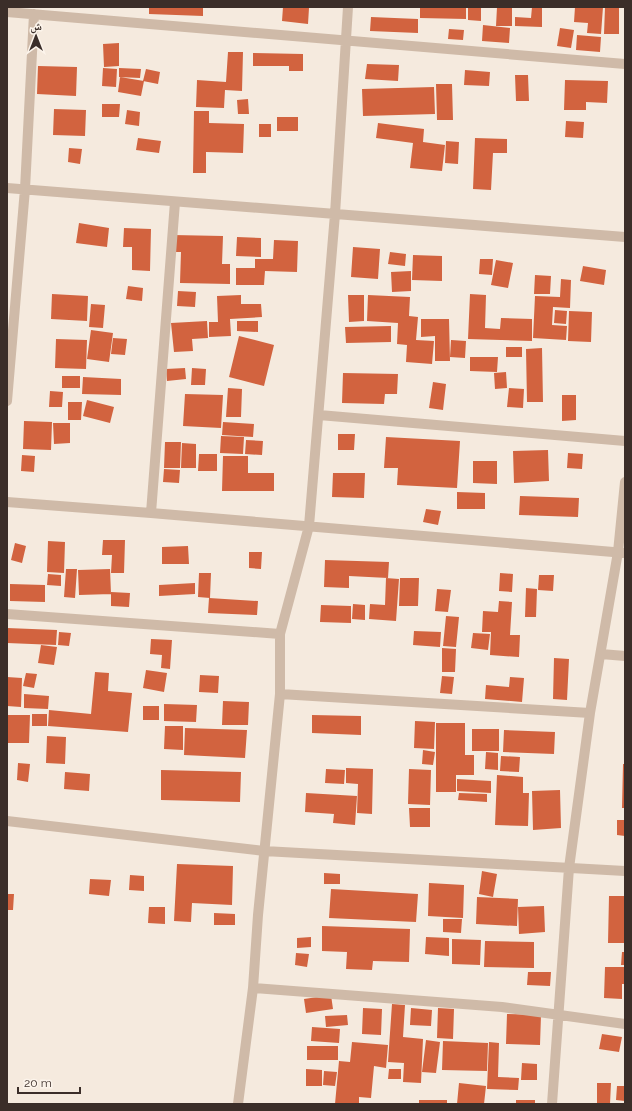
<svg xmlns="http://www.w3.org/2000/svg" width="632" height="1111" viewBox="0 0 632 1111" font-family="Raleway,'Noto Naskh Arabic',sans-serif">
	<rect width="100%" height="100%" fill="#f5eade"/>
	<path fill="#d2633f" d="M 149,7 L 203,7 L 203,16 L 149,14 Z
		M 283,7 L 309,8 L 308,24 L 282,21 Z
		M 420,7 L 466,7 L 466,19 L 420,18 Z
		M 468,7 L 481,8 L 481,21 L 468,20 Z
		M 497,7 L 512,7 L 512,26 L 496,26 Z
		M 532,7 L 542,7 L 542,27 L 515,26 L 515,17 L 531,18 Z
		M 575,7 L 603,7 L 601,34 L 587,33 L 588,23 L 574,22 Z
		M 605,7 L 619,7 L 619,34 L 604,34 Z
		M 371,17 L 418,19 L 418,33 L 370,31 Z
		M 483,25 L 510,28 L 509,43 L 482,41 Z
		M 560,28 L 574,30 L 571,48 L 557,46 Z
		M 449,29 L 464,30 L 463,40 L 448,39 Z
		M 577,35 L 601,37 L 600,52 L 576,50 Z
		M 119,43 L 119,66 L 104,67 L 103,44 Z
		M 228,52 L 243,52 L 242,91 L 225,90 L 224,108 L 196,107 L 197,80 L 226,82 Z
		M 253,53 L 303,54 L 303,71 L 289,71 L 289,66 L 253,66 Z
		M 367,64 L 399,65 L 398,81 L 365,79 Z
		M 38,66 L 77,67 L 76,96 L 37,94 Z
		M 103,68 L 117,69 L 116,87 L 102,86 Z
		M 119,68 L 141,69 L 140,78 L 119,77 Z
		M 146,69 L 160,72 L 158,84 L 143,81 Z
		M 465,70 L 490,72 L 489,86 L 464,85 Z
		M 515,75 L 528,75 L 529,101 L 516,101 Z
		M 120,77 L 144,81 L 141,96 L 118,92 Z
		M 565,80 L 608,81 L 607,103 L 586,102 L 586,110 L 564,110 Z
		M 436,84 L 452,84 L 453,120 L 437,120 Z
		M 434,87 L 435,114 L 363,116 L 362,89 Z
		M 248,99 L 249,114 L 238,114 L 237,100 Z
		M 102,104 L 120,104 L 119,117 L 102,117 Z
		M 54,109 L 86,110 L 85,136 L 53,135 Z
		M 127,110 L 140,112 L 139,126 L 125,124 Z
		M 194,111 L 209,111 L 209,123 L 244,124 L 243,153 L 206,152 L 206,173 L 193,173 Z
		M 277,117 L 298,117 L 298,131 L 277,131 Z
		M 566,121 L 584,122 L 583,138 L 565,137 Z
		M 378,123 L 424,129 L 423,142 L 445,145 L 442,171 L 410,168 L 413,143 L 376,138 Z
		M 259,124 L 271,124 L 271,137 L 259,137 Z
		M 138,138 L 161,141 L 159,153 L 136,150 Z
		M 475,138 L 507,139 L 507,153 L 493,153 L 491,190 L 473,189 Z
		M 446,141 L 459,142 L 458,164 L 445,163 Z
		M 69,148 L 82,149 L 80,164 L 68,162 Z
		M 79,223 L 109,228 L 107,247 L 76,243 Z
		M 124,228 L 151,229 L 150,271 L 132,270 L 132,247 L 123,247 Z
		M 173,235 L 223,236 L 222,264 L 230,264 L 230,284 L 180,283 L 181,252 L 172,252 Z
		M 237,237 L 261,238 L 261,257 L 236,256 Z
		M 274,240 L 298,241 L 297,272 L 265,271 L 264,285 L 236,285 L 236,268 L 255,268 L 255,259 L 273,259 Z
		M 353,247 L 380,249 L 378,279 L 351,277 Z
		M 390,252 L 406,254 L 405,266 L 388,264 Z
		M 413,255 L 442,256 L 442,281 L 412,280 Z
		M 480,259 L 493,259 L 492,275 L 479,274 Z
		M 496,260 L 513,263 L 508,288 L 491,285 Z
		M 583,266 L 606,270 L 604,285 L 580,281 Z
		M 411,271 L 411,291 L 392,292 L 391,272 Z
		M 535,275 L 551,276 L 550,294 L 534,294 Z
		M 561,279 L 571,280 L 570,308 L 553,307 L 552,325 L 567,326 L 566,340 L 533,338 L 535,296 L 560,297 Z
		M 128,286 L 143,288 L 142,301 L 126,299 Z
		M 178,291 L 196,292 L 195,307 L 177,306 Z
		M 52,294 L 88,296 L 87,321 L 51,319 Z
		M 470,294 L 486,295 L 485,328 L 500,329 L 501,318 L 532,319 L 532,341 L 468,339 Z
		M 241,295 L 241,304 L 261,304 L 262,317 L 230,319 L 231,336 L 209,337 L 209,322 L 218,322 L 217,296 Z
		M 348,295 L 364,295 L 364,321 L 349,322 Z
		M 368,295 L 410,297 L 409,316 L 418,317 L 416,340 L 434,341 L 432,364 L 406,362 L 407,345 L 397,344 L 398,323 L 367,321 Z
		M 91,304 L 105,305 L 103,328 L 89,327 Z
		M 555,310 L 567,311 L 566,324 L 554,323 Z
		M 569,311 L 592,312 L 591,342 L 568,341 Z
		M 421,319 L 449,319 L 450,361 L 435,361 L 435,336 L 421,337 Z
		M 207,321 L 208,338 L 192,339 L 193,351 L 174,352 L 171,323 Z
		M 237,321 L 258,321 L 258,332 L 237,331 Z
		M 391,326 L 391,342 L 346,343 L 345,327 Z
		M 91,330 L 113,333 L 109,362 L 87,359 Z
		M 239,336 L 274,345 L 264,386 L 229,377 Z
		M 113,338 L 127,339 L 125,355 L 111,354 Z
		M 56,339 L 87,340 L 86,369 L 55,368 Z
		M 451,340 L 466,341 L 465,358 L 450,357 Z
		M 506,347 L 522,347 L 522,357 L 506,357 Z
		M 542,348 L 543,402 L 527,402 L 526,349 Z
		M 470,357 L 498,357 L 497,372 L 470,371 Z
		M 185,368 L 186,379 L 167,381 L 166,369 Z
		M 192,368 L 206,369 L 205,385 L 191,385 Z
		M 506,372 L 507,388 L 495,389 L 494,373 Z
		M 343,373 L 398,374 L 397,394 L 385,394 L 384,404 L 342,403 Z
		M 62,376 L 80,376 L 80,388 L 62,388 Z
		M 83,377 L 121,379 L 121,395 L 82,394 Z
		M 433,382 L 446,384 L 443,410 L 429,408 Z
		M 228,388 L 242,389 L 241,417 L 226,417 Z
		M 509,388 L 524,389 L 523,408 L 507,407 Z
		M 50,391 L 63,392 L 62,407 L 49,407 Z
		M 185,394 L 223,395 L 221,428 L 183,426 Z
		M 562,395 L 576,395 L 576,420 L 562,421 Z
		M 87,400 L 114,407 L 110,423 L 83,416 Z
		M 68,402 L 82,402 L 81,420 L 68,420 Z
		M 24,421 L 52,422 L 51,450 L 23,449 Z
		M 223,422 L 254,424 L 253,437 L 222,435 Z
		M 53,423 L 70,423 L 70,443 L 54,444 Z
		M 338,434 L 355,434 L 354,450 L 338,450 Z
		M 221,436 L 244,437 L 243,454 L 220,453 Z
		M 386,437 L 460,441 L 457,488 L 397,485 L 398,468 L 384,468 Z
		M 246,440 L 263,441 L 262,455 L 245,454 Z
		M 165,442 L 181,442 L 180,468 L 164,468 Z
		M 182,443 L 196,444 L 196,468 L 181,468 Z
		M 548,450 L 549,481 L 514,483 L 513,451 Z
		M 568,453 L 583,454 L 582,469 L 567,468 Z
		M 199,454 L 217,454 L 217,471 L 198,471 Z
		M 22,455 L 35,456 L 34,472 L 21,471 Z
		M 223,456 L 248,456 L 248,473 L 274,473 L 274,491 L 222,491 Z
		M 473,461 L 497,461 L 497,484 L 473,483 Z
		M 164,469 L 180,470 L 179,483 L 163,482 Z
		M 333,473 L 365,473 L 364,498 L 332,497 Z
		M 457,492 L 485,493 L 485,509 L 457,509 Z
		M 520,496 L 579,498 L 578,517 L 519,515 Z
		M 426,509 L 441,511 L 438,525 L 423,522 Z
		M 103,540 L 125,540 L 124,573 L 111,573 L 112,555 L 102,555 Z
		M 48,541 L 65,542 L 64,573 L 47,572 Z
		M 15,543 L 26,546 L 22,563 L 11,560 Z
		M 188,546 L 189,564 L 162,564 L 162,547 Z
		M 249,552 L 262,552 L 261,569 L 249,568 Z
		M 325,560 L 389,562 L 388,578 L 349,576 L 349,588 L 324,587 Z
		M 66,569 L 77,569 L 75,598 L 64,597 Z
		M 110,569 L 111,594 L 79,595 L 78,570 Z
		M 199,573 L 211,573 L 210,598 L 198,597 Z
		M 500,573 L 513,574 L 512,592 L 499,591 Z
		M 48,574 L 61,575 L 61,586 L 47,585 Z
		M 539,575 L 554,575 L 553,591 L 538,590 Z
		M 386,578 L 399,579 L 396,621 L 369,619 L 370,604 L 385,605 Z
		M 400,578 L 419,578 L 418,606 L 399,606 Z
		M 195,583 L 195,594 L 159,596 L 159,585 Z
		M 10,584 L 45,585 L 45,602 L 10,601 Z
		M 526,588 L 537,589 L 536,617 L 525,617 Z
		M 437,589 L 451,590 L 448,612 L 435,611 Z
		M 111,592 L 130,593 L 129,607 L 111,606 Z
		M 209,598 L 258,601 L 257,615 L 208,613 Z
		M 499,601 L 512,602 L 510,635 L 520,635 L 519,657 L 490,655 L 491,632 L 482,632 L 483,611 L 498,612 Z
		M 353,604 L 365,605 L 365,620 L 352,619 Z
		M 321,605 L 351,606 L 351,623 L 320,622 Z
		M 446,616 L 459,617 L 456,647 L 443,646 Z
		M 7,628 L 57,630 L 56,645 L 7,643 Z
		M 414,631 L 441,632 L 440,647 L 413,645 Z
		M 59,632 L 71,633 L 69,646 L 58,645 Z
		M 473,633 L 490,634 L 488,650 L 471,648 Z
		M 151,639 L 172,640 L 170,669 L 161,668 L 162,655 L 150,654 Z
		M 41,645 L 57,647 L 54,665 L 38,663 Z
		M 442,648 L 456,649 L 455,672 L 442,672 Z
		M 554,658 L 569,659 L 567,700 L 553,699 Z
		M 146,670 L 167,673 L 164,692 L 143,688 Z
		M 95,672 L 109,673 L 108,691 L 132,693 L 128,732 L 48,726 L 49,710 L 91,714 Z
		M 26,673 L 37,674 L 34,688 L 23,686 Z
		M 200,675 L 219,676 L 218,693 L 199,692 Z
		M 442,676 L 454,677 L 452,694 L 440,693 Z
		M 7,677 L 22,678 L 21,707 L 7,706 Z
		M 510,677 L 524,678 L 522,702 L 485,699 L 486,685 L 509,687 Z
		M 24,694 L 49,696 L 48,709 L 24,708 Z
		M 223,701 L 249,702 L 248,725 L 222,725 Z
		M 164,704 L 197,705 L 196,722 L 164,721 Z
		M 143,706 L 159,706 L 159,720 L 143,720 Z
		M 32,714 L 47,714 L 47,726 L 32,726 Z
		M 7,715 L 30,715 L 29,743 L 7,743 Z
		M 312,715 L 361,716 L 361,735 L 312,733 Z
		M 415,721 L 435,722 L 434,749 L 414,748 Z
		M 436,723 L 465,723 L 465,755 L 474,755 L 474,775 L 456,775 L 456,792 L 436,792 Z
		M 165,726 L 183,726 L 183,750 L 164,749 Z
		M 185,728 L 247,730 L 245,758 L 184,755 Z
		M 472,729 L 499,729 L 499,751 L 472,751 Z
		M 504,730 L 555,732 L 554,754 L 503,752 Z
		M 47,736 L 66,737 L 65,764 L 46,763 Z
		M 423,750 L 435,752 L 433,765 L 422,764 Z
		M 486,752 L 498,753 L 498,770 L 485,769 Z
		M 501,756 L 520,757 L 519,772 L 500,771 Z
		M 18,763 L 30,764 L 28,782 L 17,780 Z
		M 623,764 L 625,764 L 625,808 L 622,808 Z
		M 346,768 L 373,769 L 372,814 L 357,813 L 358,784 L 346,783 Z
		M 326,769 L 345,770 L 344,784 L 325,783 Z
		M 409,769 L 431,770 L 430,805 L 408,804 Z
		M 161,770 L 241,772 L 240,802 L 161,800 Z
		M 65,772 L 90,774 L 89,791 L 64,789 Z
		M 497,775 L 523,777 L 523,793 L 529,793 L 528,826 L 495,825 Z
		M 457,779 L 491,781 L 491,793 L 457,791 Z
		M 560,790 L 561,828 L 533,830 L 532,791 Z
		M 306,793 L 357,796 L 355,825 L 333,823 L 334,814 L 305,812 Z
		M 459,793 L 487,794 L 487,802 L 458,800 Z
		M 409,808 L 430,808 L 430,827 L 410,827 Z
		M 617,820 L 625,820 L 625,836 L 617,835 Z
		M 177,864 L 233,866 L 232,905 L 192,903 L 191,922 L 174,921 Z
		M 482,871 L 497,874 L 493,897 L 479,894 Z
		M 324,873 L 340,874 L 340,884 L 324,884 Z
		M 130,875 L 144,876 L 144,891 L 129,890 Z
		M 90,879 L 111,880 L 109,896 L 89,894 Z
		M 429,883 L 464,885 L 463,918 L 428,916 Z
		M 331,889 L 418,894 L 416,922 L 329,918 Z
		M 7,894 L 14,894 L 13,910 L 7,910 Z
		M 609,896 L 625,896 L 625,943 L 608,943 Z
		M 477,897 L 518,899 L 517,926 L 476,924 Z
		M 544,906 L 545,932 L 519,934 L 518,907 Z
		M 149,907 L 165,907 L 165,924 L 148,923 Z
		M 214,913 L 235,914 L 235,925 L 214,925 Z
		M 443,919 L 462,919 L 461,933 L 443,932 Z
		M 322,926 L 410,929 L 409,962 L 373,961 L 372,970 L 346,969 L 347,952 L 322,951 Z
		M 311,937 L 311,947 L 297,948 L 297,938 Z
		M 426,937 L 449,938 L 449,956 L 425,954 Z
		M 452,939 L 481,940 L 480,965 L 452,964 Z
		M 485,941 L 534,942 L 534,968 L 484,967 Z
		M 622,952 L 625,952 L 625,965 L 621,965 Z
		M 296,953 L 309,954 L 307,967 L 295,965 Z
		M 605,967 L 625,967 L 625,984 L 622,984 L 622,999 L 604,998 Z
		M 528,972 L 551,972 L 550,986 L 527,985 Z
		M 331,995 L 333,1009 L 306,1013 L 304,999 Z
		M 392,1004 L 405,1005 L 403,1037 L 423,1039 L 421,1083 L 403,1082 L 404,1063 L 388,1062 Z
		M 363,1008 L 382,1009 L 381,1035 L 362,1034 Z
		M 411,1008 L 432,1010 L 431,1026 L 410,1025 Z
		M 438,1008 L 454,1009 L 453,1039 L 437,1038 Z
		M 507,1014 L 541,1015 L 540,1045 L 506,1044 Z
		M 347,1015 L 348,1025 L 326,1027 L 325,1016 Z
		M 312,1027 L 340,1029 L 339,1043 L 311,1041 Z
		M 602,1034 L 622,1037 L 619,1052 L 599,1049 Z
		M 426,1040 L 440,1042 L 436,1073 L 422,1072 Z
		M 443,1041 L 488,1043 L 487,1071 L 442,1070 Z
		M 352,1042 L 388,1045 L 386,1068 L 374,1066 L 371,1098 L 359,1097 L 359,1104 L 335,1104 L 339,1061 L 350,1062 Z
		M 489,1042 L 499,1043 L 498,1077 L 519,1078 L 518,1090 L 487,1089 Z
		M 307,1046 L 338,1046 L 338,1060 L 307,1060 Z
		M 522,1063 L 537,1064 L 537,1080 L 521,1080 Z
		M 306,1069 L 322,1070 L 322,1086 L 306,1086 Z
		M 389,1069 L 401,1069 L 401,1079 L 388,1079 Z
		M 324,1071 L 337,1072 L 335,1086 L 323,1085 Z
		M 459,1083 L 486,1086 L 484,1104 L 457,1104 Z
		M 597,1083 L 611,1083 L 610,1104 L 597,1104 Z
		M 617,1086 L 625,1086 L 625,1101 L 616,1100 Z
		M 419,1100 L 447,1100 L 447,1104 L 419,1104 Z
		M 516,1100 L 535,1100 L 535,1104 L 516,1104 Z"/>
	<g fill="none" stroke-linecap="round" stroke-linejoin="round">
		<path stroke="#cfbaa8" stroke-width="10" d="M 7,12 L 625,64
			M 7,188 L 625,237
			M 7,401 L 25,189 L 34,14
			M 319,415 L 625,441
			M 7,502 L 151,513 L 625,553
			M 151,513 L 175,202
			M 7,614 L 280,634
			M 601,654 L 625,656
			M 280,694 L 590,713
			M 7,821 L 264,851 L 625,871
			M 253,988 L 502,1007 L 625,1024
			M 238,1104 L 253,988 L 258,915 L 280,694 L 280,634 L 309,526 L 335,214 L 348,7
			M 552,1104 L 569,868 L 590,713 L 618,552 L 625,482"/>
	</g>
	<rect width="632" height="1111" fill="none" stroke="#3b2e29" stroke-width="16"/>
	<g transform="translate(36 36)" stroke="#fcf4eb" stroke-width="3" paint-order="stroke">
	<path d="M0-3L7 15L0 10L-7 15Z" fill="#3b2e29"/>
	<text y="-6" font-size="11" font-weight="bold" text-anchor="middle" fill="#3b2e29">ش</text>
	</g>
	<path d="M18 1087v6h62v-6" fill="none" stroke="#3b2e29" stroke-width="2"/>
	<text x="24" y="1087" font-size="12" fill="#3b2e29" stroke="#fcf4eb" stroke-width="3" paint-order="stroke">20 m</text>
</svg>
